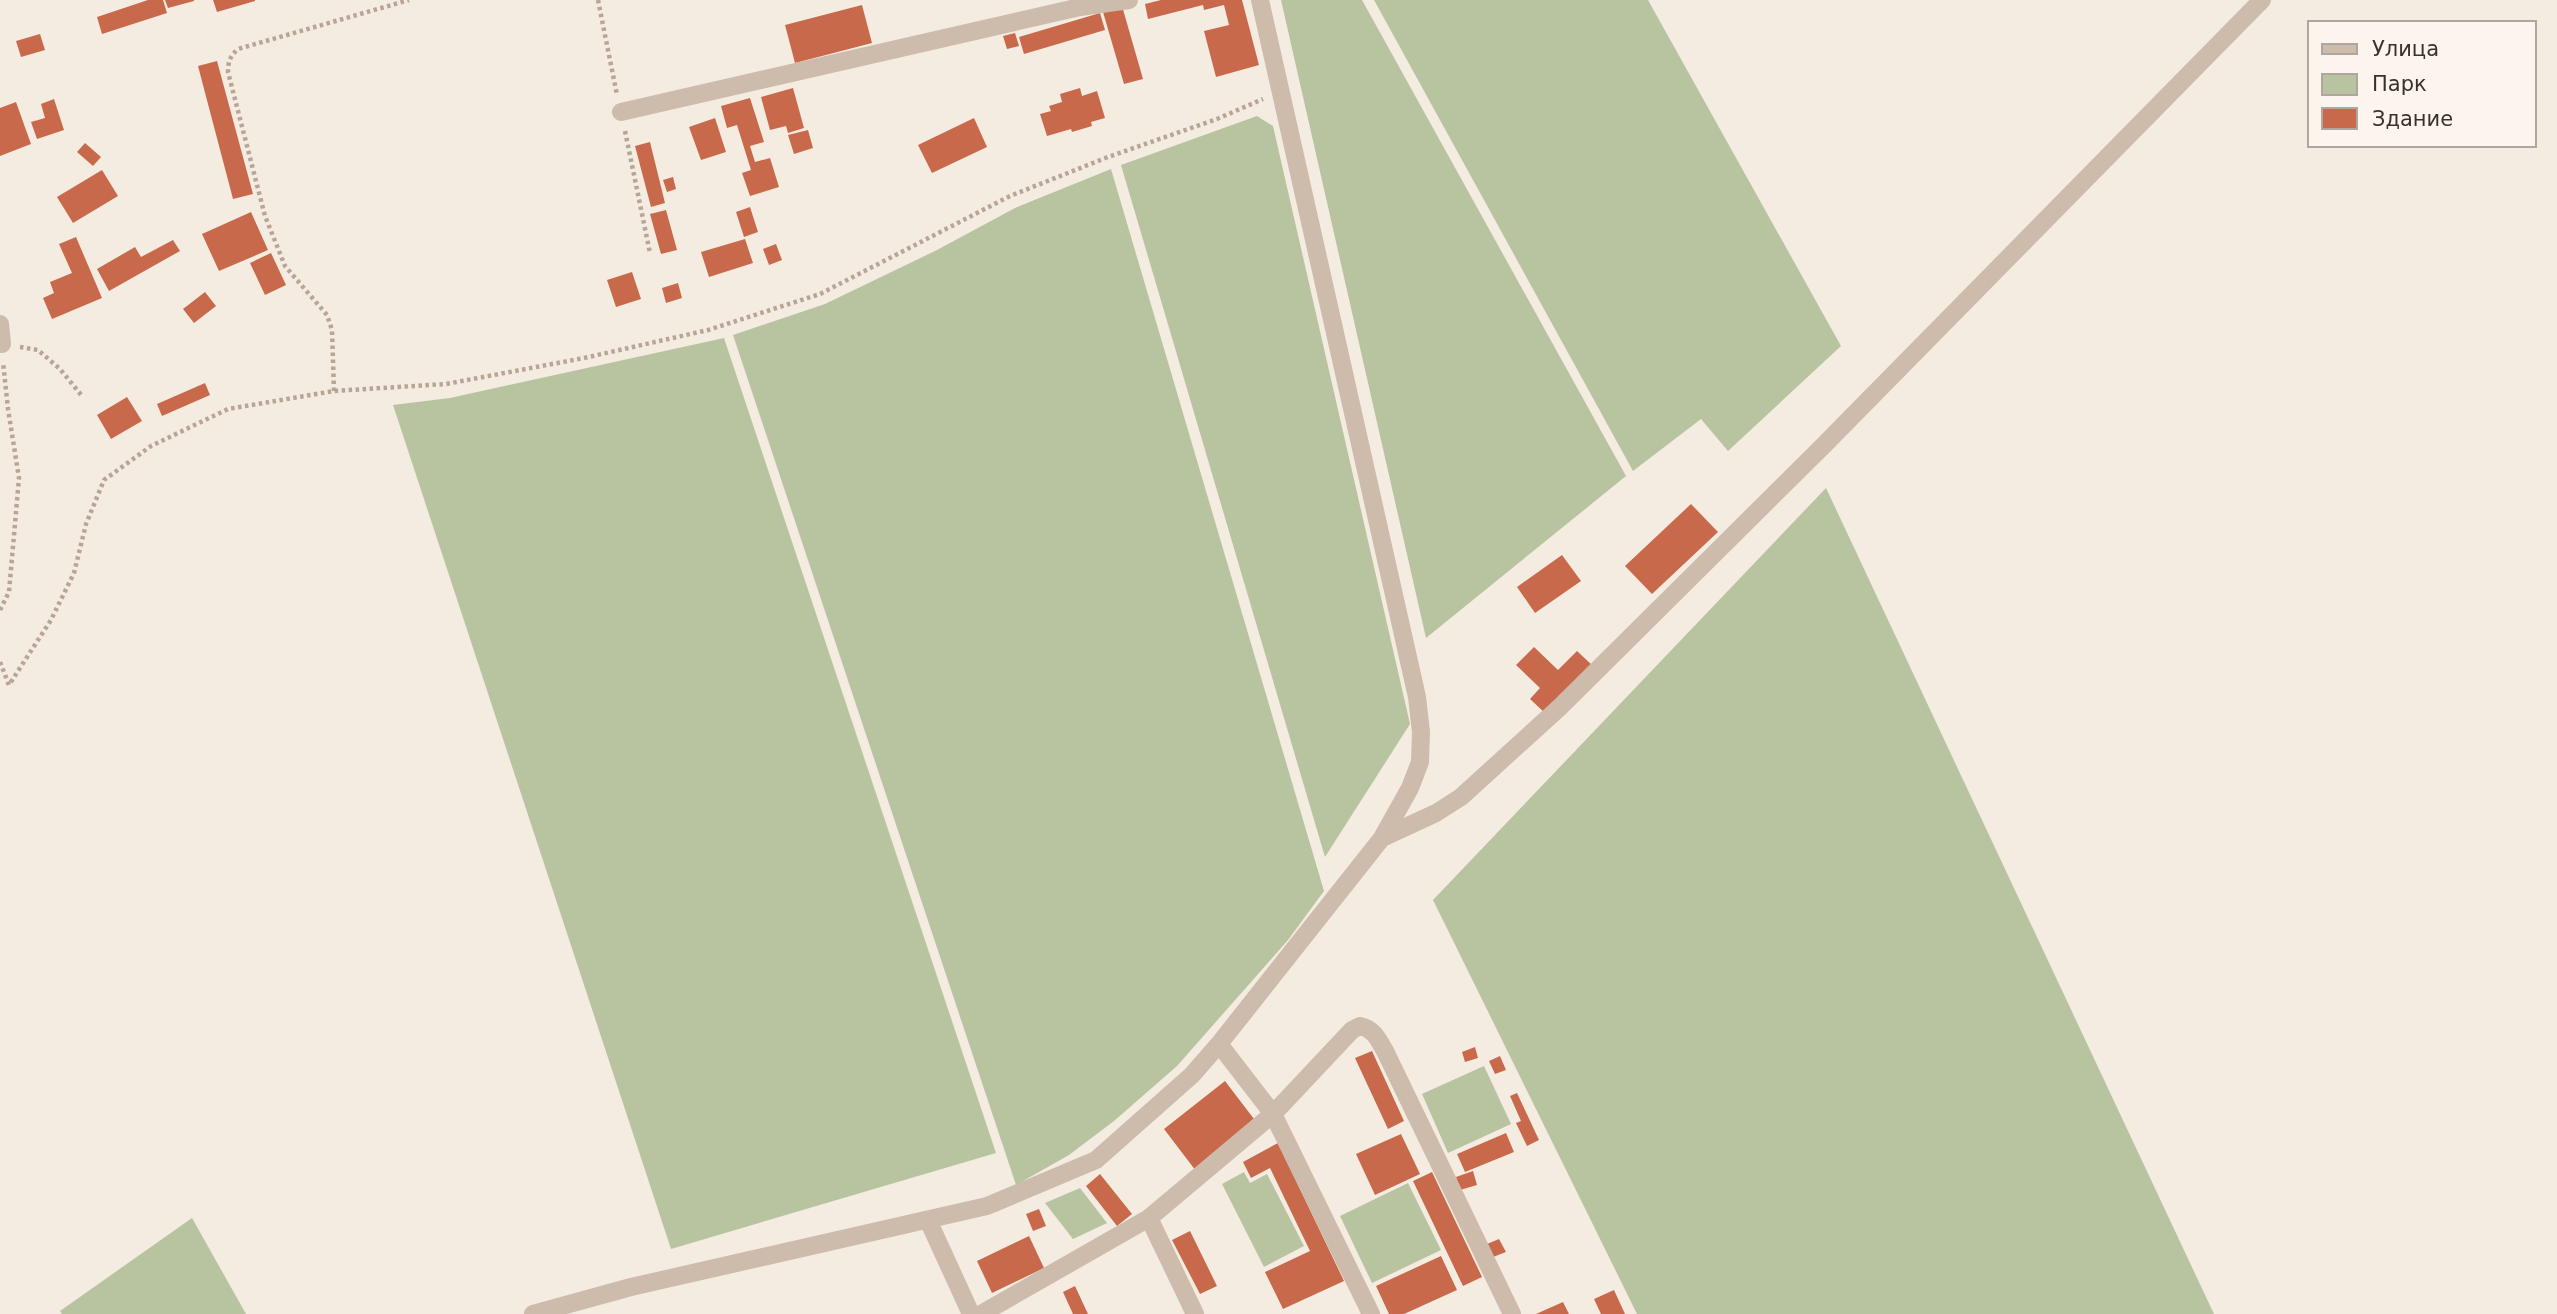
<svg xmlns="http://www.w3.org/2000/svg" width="2557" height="1314" viewBox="0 0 2557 1314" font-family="'DejaVu Sans',sans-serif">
	<rect width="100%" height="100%" fill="#f4ebe1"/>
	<path fill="#b8c4a0" d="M 1281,0 L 1362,0 L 1626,476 L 1426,638 Z
		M 1374,0 L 1648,0 L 1841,346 L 1728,451 L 1701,419 L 1633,471 Z
		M 1257,116 L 1273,126 L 1410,724 L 1325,857 L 1121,165 Z
		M 1111,169 L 1324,891 L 1288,940 L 1177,1066 L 1114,1121 L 1069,1155 L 1016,1185 L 733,335 L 825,304 L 937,250 L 1015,208 Z
		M 724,338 L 996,1153 L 671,1249 L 393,405 L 450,398 Z
		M 1826,488 L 2214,1314 L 1637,1314 L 1433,900 Z
		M 1484,1066 L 1511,1124 L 1448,1153 L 1422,1094 Z
		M 1244,1172 L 1250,1183 L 1267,1174 L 1304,1246 L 1264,1267 L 1222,1184 Z
		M 1408,1183 L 1441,1250 L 1372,1283 L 1340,1216 Z
		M 1080,1188 L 1107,1223 L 1073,1239 L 1045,1203 Z
		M 192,1218 L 246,1314 L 62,1314 L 60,1311 Z"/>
	<path fill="#c8694b" d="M 148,0 L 163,0 L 167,13 L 102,34 L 97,17 Z
		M 165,0 L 194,0 L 194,1 L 168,8 Z
		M 213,0 L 255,0 L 255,1 L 217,12 Z
		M 1161,0 L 1242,0 L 1259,65 L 1216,77 L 1204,31 L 1229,25 L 1224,5 L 1204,10 L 1203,5 L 1148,19 L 1145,4 Z
		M 862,5 L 872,43 L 795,63 L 785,25 Z
		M 1122,6 L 1143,79 L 1124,84 L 1103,12 Z
		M 1100,13 L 1105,30 L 1024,54 L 1019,37 Z
		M 1015,33 L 1019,46 L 1007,49 L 1003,36 Z
		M 40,34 L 45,50 L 21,57 L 16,41 Z
		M 217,61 L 253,194 L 233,199 L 198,66 Z
		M 793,88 L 804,128 L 788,133 L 786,126 L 770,130 L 761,97 Z
		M 1080,88 L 1082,96 L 1097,91 L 1105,118 L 1091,122 L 1092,126 L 1072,132 L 1071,129 L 1047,136 L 1040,114 L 1051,111 L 1049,106 L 1062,102 L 1060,94 Z
		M 750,98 L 764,142 L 750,146 L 755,162 L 770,158 L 779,187 L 750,196 L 742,173 L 751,170 L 737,125 L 727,128 L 721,106 Z
		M 54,99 L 64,130 L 37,139 L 31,122 L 45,118 L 41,104 Z
		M 16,102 L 31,144 L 0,156 L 0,108 Z
		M 715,118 L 726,152 L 701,160 L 689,127 Z
		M 974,118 L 987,147 L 932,173 L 918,145 Z
		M 808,130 L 813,148 L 794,154 L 788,135 Z
		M 650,142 L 665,203 L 651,207 L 635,146 Z
		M 85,143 L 101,157 L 93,166 L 77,152 Z
		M 102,170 L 118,196 L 73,223 L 57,197 Z
		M 673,177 L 676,189 L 667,192 L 663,180 Z
		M 750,207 L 758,232 L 744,237 L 736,212 Z
		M 666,210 L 677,250 L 661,254 L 650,214 Z
		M 251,212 L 268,250 L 219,271 L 202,234 Z
		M 76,237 L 102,298 L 52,319 L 43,298 L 54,293 L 50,282 L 72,273 L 59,244 Z
		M 745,239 L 753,263 L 709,277 L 701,252 Z
		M 173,240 L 180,251 L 109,291 L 97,269 L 135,247 L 141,257 Z
		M 776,244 L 782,260 L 769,265 L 763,249 Z
		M 271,253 L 286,285 L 265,295 L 250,263 Z
		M 632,272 L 641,299 L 616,307 L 607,280 Z
		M 678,283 L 682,298 L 666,303 L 662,288 Z
		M 205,292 L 216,306 L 194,323 L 183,309 Z
		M 205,383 L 210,395 L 162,416 L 157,404 Z
		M 127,397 L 142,421 L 111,439 L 97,415 Z
		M 1691,504 L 1718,532 L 1652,594 L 1625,566 Z
		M 1562,555 L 1581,581 L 1535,613 L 1517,587 Z
		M 1534,647 L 1558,670 L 1577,651 L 1593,666 L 1545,713 L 1530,699 L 1540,688 L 1516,665 Z
		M 1475,1047 L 1478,1058 L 1465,1062 L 1462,1052 Z
		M 1372,1051 L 1404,1121 L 1388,1129 L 1355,1058 Z
		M 1500,1056 L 1506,1070 L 1495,1074 L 1489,1061 Z
		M 1225,1081 L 1257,1123 L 1196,1171 L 1164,1129 Z
		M 1517,1093 L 1539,1140 L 1527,1146 L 1516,1123 L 1521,1121 L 1510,1096 Z
		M 1506,1133 L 1514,1152 L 1465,1172 L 1457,1154 Z
		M 1401,1134 L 1420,1174 L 1375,1195 L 1356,1154 Z
		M 1278,1143 L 1344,1281 L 1283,1309 L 1265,1272 L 1310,1251 L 1270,1168 L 1251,1178 L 1243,1162 Z
		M 1473,1171 L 1477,1185 L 1460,1190 L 1456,1177 Z
		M 1432,1172 L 1482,1277 L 1463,1286 L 1413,1181 Z
		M 1100,1174 L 1132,1214 L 1117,1226 L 1086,1186 Z
		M 1039,1209 L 1046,1226 L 1033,1231 L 1026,1214 Z
		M 1190,1231 L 1217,1286 L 1200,1294 L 1172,1240 Z
		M 1029,1236 L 1044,1268 L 992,1293 L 977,1261 Z
		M 1499,1239 L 1506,1252 L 1493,1257 L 1487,1244 Z
		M 1441,1256 L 1457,1290 L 1404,1314 L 1389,1314 L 1376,1286 Z
		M 1075,1286 L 1088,1314 L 1073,1314 L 1063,1292 Z
		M 1614,1290 L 1625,1314 L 1601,1314 L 1594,1299 Z
		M 1563,1302 L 1569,1314 L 1536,1314 Z"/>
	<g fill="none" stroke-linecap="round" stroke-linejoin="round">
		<path stroke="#b9a596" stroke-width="4.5" stroke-dasharray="3.5 3.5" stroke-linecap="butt" d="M 598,0 L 617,95
			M 625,131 L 650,253
			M 20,347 L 38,350 L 60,369 L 82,396
			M 334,391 L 332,330 L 327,315 L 285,266 L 265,216 L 228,72 C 228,62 230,56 238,49 L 409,0
			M 0,610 L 9,592 L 19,478 L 8,409 L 3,362
			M 0,662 L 9,685 L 51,620 L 74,573 L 86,524 L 104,480 L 151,446 L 228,409 L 334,391 L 446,384 L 584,358 L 708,330 L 820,294 L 1010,196 L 1108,157 L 1217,119 L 1263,99"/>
		<path stroke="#cdbbac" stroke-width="18" d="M 621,112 L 1080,7 L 1129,0
			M 0,324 L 2,344
			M 1382,838 L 1436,813 L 1461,797 L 1560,707 L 1823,446 L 2262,0
			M 1219,1044 L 1273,1114 L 1371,1314
			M 1149,1218 L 1273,1114 L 1352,1030 L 1360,1026 C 1374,1029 1378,1039 1385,1051 L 1512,1314
			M 928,1220 L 971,1314
			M 533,1314 L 631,1287 L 987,1206 L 1096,1160 L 1192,1075 L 1219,1044 L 1382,838 L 1410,788 L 1420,762 L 1421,732 L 1417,697 L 1260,0
			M 981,1314 L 1149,1218 L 1195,1314"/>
	</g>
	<rect x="2308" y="21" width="228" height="126" fill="#fbf5ee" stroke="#aea6a0" stroke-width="2"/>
	<rect x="2322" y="44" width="35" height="10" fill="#cdbbac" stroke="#aea6a0" stroke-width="2"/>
	<text x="2372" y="56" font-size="21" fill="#3b302b">Улица</text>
	<rect x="2322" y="74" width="35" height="21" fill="#b8c4a0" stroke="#aea6a0" stroke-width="2"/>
	<text x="2372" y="91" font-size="21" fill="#3b302b">Парк</text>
	<rect x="2322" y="108" width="35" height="21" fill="#c8694b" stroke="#aea6a0" stroke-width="2"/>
	<text x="2372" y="126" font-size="21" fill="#3b302b">Здание</text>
</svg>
